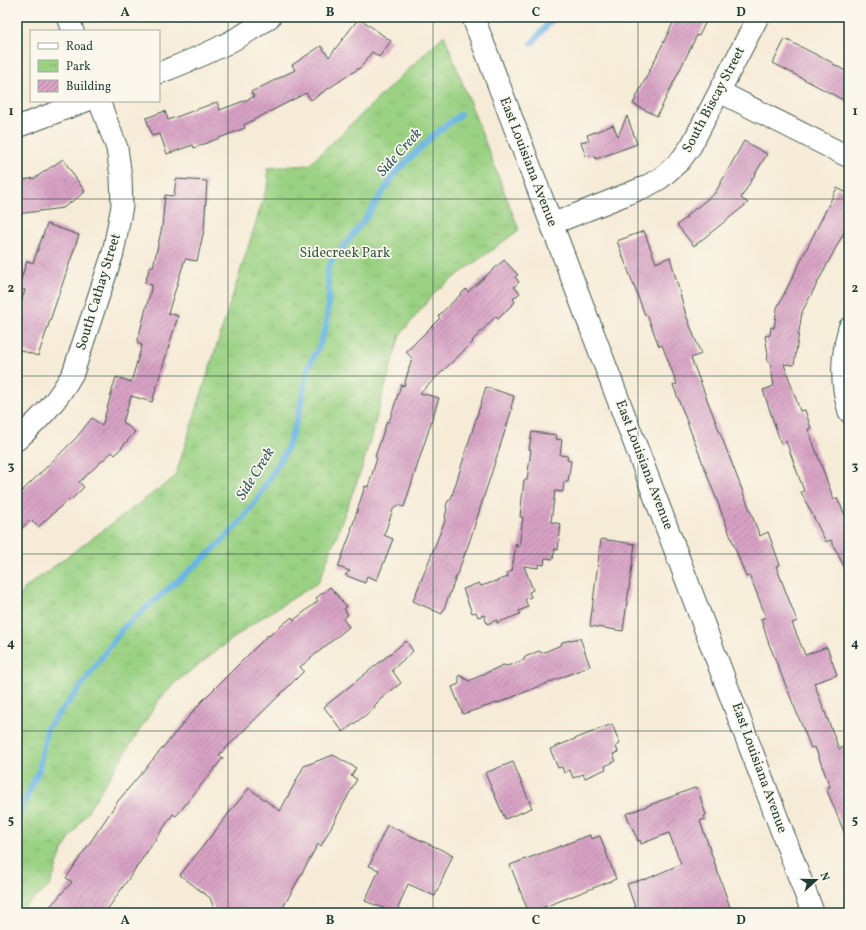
<svg xmlns="http://www.w3.org/2000/svg" width="866" height="930" viewBox="0 0 866 930" font-family="Vollkorn,serif">
	<defs>
		<pattern id="park-tufts" width="24" height="20" patternUnits="userSpaceOnUse"><rect width="24" height="20" fill="#9ad183"/><path d="M3 7l-1-3M5 7V3M7 7l1-3M15 17l-1-3M17 17v-4M19 17l1-3" fill="none" stroke="#84b472"/></pattern>
		<pattern id="building-hatch" width="6" height="6" patternUnits="userSpaceOnUse"><rect width="6" height="6" fill="#d8a2c5"/><path d="M-1 1l2-2M0 6l6-6M5 7l2-2" fill="none" stroke="#af85a1"/></pattern>
	</defs>
	<rect width="100%" height="100%" fill="#fbf7ec"/>
	<filter id="ink" filterUnits="userSpaceOnUse"><feTurbulence type="fractalNoise" baseFrequency=".025" numOctaves="2"/><feDisplacementMap in="SourceGraphic" scale="8" xChannelSelector="R" yChannelSelector="G"/><feConvolveMatrix kernelMatrix="1 2 1 2 8 2 1 2 1" color-interpolation-filters="sRGB"/></filter>
	<filter id="wash" filterUnits="userSpaceOnUse"><feTurbulence type="fractalNoise" baseFrequency=".012" numOctaves="4" result="noise"/><feDisplacementMap in="SourceGraphic" scale="16" xChannelSelector="R" yChannelSelector="G"/><feGaussianBlur stdDeviation="0.9" result="paint"/><feColorMatrix in="noise" values="0 0 0 0 0 0 0 0 0 0 0 0 0 0 0 0 0 1.4 0 .05"/><feComposite in="paint" operator="in"/></filter>
	<g filter="url(#wash)">
		<rect width="100%" height="100%" fill="#f6ebd7"/>
		<path fill="url(#park-tufts)" stroke="#5c875c" d="M 444,35 L 519,230 L 436,291 L 400,335 L 362,468 L 319,582 L 255,622 L 176,682 L 159,700 L 62,851 L 50,886 L 17,913 L 17,602 L 25,588 L 175,477 L 269,181 L 267,168 L 309,165 Z"/>
		<g fill="none" stroke-linecap="round" stroke-linejoin="round">
			<path stroke="#6bb5e3" stroke-width="6" d="M 532,43 L 554,17
				M 17,819 L 39,770 L 47,728 L 76,693 L 123,628 L 211,552 L 235,528 L 256,501 L 287,449 L 299,413 L 309,365 L 319,347 L 326,327 L 329,296 L 327,271 L 332,261 L 364,221 L 397,171 L 435,134 L 460,115"/>
		</g>
		<g id="blocks">
			<path fill="url(#building-hatch)" d="M 676,17 L 708,17 L 699,36 L 697,35 L 657,116 L 633,104 Z
				M 359,18 L 391,41 L 379,57 L 372,52 L 361,67 L 311,100 L 306,93 L 244,125 L 245,128 L 194,148 L 193,145 L 167,154 L 160,134 L 152,136 L 146,118 L 165,111 L 168,120 L 217,102 L 220,110 L 254,97 L 251,92 L 295,70 L 292,65 L 321,46 L 329,57 Z
				M 785,39 L 833,63 L 833,64 L 849,73 L 849,103 L 773,63 Z
				M 627,116 L 637,144 L 596,159 L 594,155 L 586,157 L 581,142 L 589,140 L 587,135 L 613,125 L 618,136 Z
				M 744,141 L 767,154 L 741,198 L 748,203 L 694,246 L 677,225 L 687,217 L 686,216 L 715,193 Z
				M 63,159 L 85,192 L 63,208 L 17,214 L 17,181 L 35,178 Z
				M 176,179 L 207,181 L 204,230 L 197,261 L 185,259 L 168,313 L 178,316 L 152,402 L 131,396 L 123,422 L 135,432 L 115,455 L 112,452 L 79,482 L 84,487 L 71,500 L 69,499 L 38,527 L 31,520 L 17,532 L 17,496 L 76,438 L 92,418 L 102,426 L 116,377 L 131,382 L 142,345 L 137,343 L 152,285 L 145,283 L 150,266 L 153,267 L 162,227 L 165,195 L 174,196 Z
				M 837,188 L 849,194 L 849,223 L 802,312 L 794,365 L 784,364 L 800,411 L 805,410 L 811,428 L 808,429 L 834,500 L 837,498 L 849,523 L 849,577 L 831,540 L 826,542 L 801,492 L 804,491 L 786,441 L 781,444 L 763,390 L 774,386 L 770,362 L 767,361 L 768,354 L 765,336 L 770,335 L 771,327 L 774,328 L 777,308 Z
				M 47,224 L 79,235 L 38,356 L 17,349 L 17,315 L 25,290 L 18,288 L 27,261 L 33,263 Z
				M 644,231 L 656,263 L 670,257 L 686,315 L 701,354 L 691,358 L 760,536 L 768,532 L 780,565 L 776,566 L 797,621 L 792,623 L 805,655 L 827,647 L 837,675 L 814,683 L 839,749 L 845,746 L 849,755 L 849,844 L 826,788 L 830,787 L 815,747 L 811,748 L 769,644 L 761,619 L 766,617 L 750,576 L 746,577 L 673,385 L 677,384 L 662,345 L 659,346 L 647,315 L 645,315 L 617,241 Z
				M 504,260 L 518,275 L 515,277 L 519,282 L 514,287 L 520,293 L 513,299 L 515,302 L 498,319 L 496,316 L 472,341 L 473,342 L 420,393 L 439,398 L 404,507 L 398,505 L 396,508 L 394,507 L 384,535 L 393,539 L 377,580 L 367,576 L 365,583 L 345,575 L 350,571 L 338,567 L 352,530 L 351,530 L 365,486 L 368,487 L 377,458 L 375,457 L 387,421 L 389,422 L 401,385 L 404,386 L 412,358 L 406,352 L 440,318 L 438,316 L 459,296 L 466,289 L 468,292 Z
				M 486,387 L 514,396 L 511,408 L 512,409 L 469,543 L 442,614 L 413,601 L 446,518 L 445,517 L 447,509 L 446,506 L 448,501 L 451,499 Z
				M 532,432 L 557,435 L 556,439 L 562,440 L 560,455 L 568,456 L 567,460 L 571,461 L 568,482 L 564,482 L 563,492 L 555,491 L 551,522 L 561,524 L 558,550 L 555,549 L 553,559 L 545,558 L 544,565 L 539,564 L 538,568 L 524,566 L 533,590 L 529,592 L 531,597 L 525,599 L 528,607 L 519,611 L 520,614 L 497,623 L 497,620 L 487,624 L 484,615 L 478,617 L 476,612 L 472,613 L 463,589 L 479,583 L 481,586 L 508,577 L 507,573 L 512,571 L 516,543 L 517,547 L 519,547 L 523,517 L 520,517 L 524,480 L 527,480 L 531,450 L 529,449 Z
				M 601,539 L 635,544 L 623,631 L 590,626 Z
				M 330,587 L 347,607 L 344,609 L 348,615 L 343,619 L 349,627 L 300,667 L 304,671 L 219,755 L 223,758 L 176,816 L 173,814 L 105,913 L 44,913 L 72,882 L 66,878 L 118,801 L 202,701 L 268,635 L 269,636 L 292,617 L 294,620 L 318,601 L 316,598 Z
				M 580,638 L 590,666 L 503,701 L 463,714 L 452,687 L 459,684 L 459,675 L 469,681 L 503,665 L 507,666 L 524,660 L 525,657 L 539,651 L 542,653 L 561,645 L 562,642 Z
				M 406,641 L 413,651 L 392,670 L 401,683 L 382,698 L 374,706 L 375,708 L 343,732 L 324,707 Z
				M 612,724 L 620,744 L 616,746 L 618,752 L 613,754 L 616,761 L 605,766 L 606,769 L 585,778 L 583,774 L 573,778 L 570,770 L 564,773 L 562,767 L 558,768 L 550,749 Z
				M 333,755 L 356,768 L 351,776 L 357,779 L 321,846 L 318,844 L 280,913 L 216,913 L 210,898 L 180,875 L 249,788 L 280,811 L 304,766 Z
				M 513,762 L 532,808 L 505,819 L 485,773 Z
				M 697,787 L 706,815 L 704,816 L 705,819 L 700,821 L 732,913 L 637,913 L 627,884 L 644,879 L 644,880 L 681,864 L 669,833 L 641,844 L 640,840 L 638,841 L 626,814 Z
				M 387,825 L 453,855 L 435,896 L 408,884 L 396,913 L 365,901 L 379,870 L 369,866 Z
				M 590,835 L 591,839 L 600,836 L 616,879 L 529,913 L 510,865 Z"/>
		</g>
	</g>
	<g filter="url(#ink)">
		<use href="#blocks" fill-opacity="0" stroke="#3f574c" stroke-width="1"/>
		<g fill="none" stroke-linecap="round" stroke-linejoin="round">
			<defs>
				<path id="minor" d="M 68,17 L 73,31
					M 159,73 C 198,58 236,42 270,17
					M 720,92 L 849,157
					M 17,127 L 86,101
					M 552,224 L 645,187 L 661,178 L 680,161 L 691,146 L 758,17
					M 849,328 C 841,357 840,382 849,412
					M 17,440 C 42,417 56,403 73,373 L 113,253 L 122,206 L 121,177 L 117,148 L 99,101"/>
				<path id="tertiary" d="M 473,17 L 813,913"/>
			</defs>
			<use href="#minor" stroke="#3f574c" stroke-width="23"/>
			<use href="#tertiary" stroke="#3f574c" stroke-width="24"/>
			<use href="#minor" stroke="#fff" stroke-width="21"/>
			<use href="#tertiary" stroke="#fff" stroke-width="22"/>
		</g>
	</g>
	<path fill="none" stroke="#1f3d34" stroke-width="1" stroke-opacity="0.55" d="M 228,17 L 228,913M 433,17 L 433,913M 638,17 L 638,913M 17,199 L 849,199M 17,376 L 849,376M 17,554 L 849,554M 17,731 L 849,731"/>
	<g text-anchor="middle" dominant-baseline="central" stroke-width="3.5" stroke-linejoin="round" paint-order="stroke">
		<g font-size="14" fill="#1f3d34" stroke="#fbf7ec">
			<text transform="translate(714 100) rotate(-62)">South Biscay Street</text>
			<text transform="translate(528 162) rotate(69)">East Louisiana Avenue</text>
			<text transform="translate(99 292) rotate(-73)">South Cathay Street</text>
			<text transform="translate(644 465) rotate(69)">East Louisiana Avenue</text>
			<text transform="translate(759 768) rotate(70)">East Louisiana Avenue</text>
		</g>
		<g font-size="14" fill="#385b44" stroke="#fbf7ec">
			<text x="345" y="253">Sidecreek Park</text>
		</g>
		<g font-size="15" font-style="italic" fill="#325b60" stroke="#fbf7ec">
			<text transform="translate(400 153) rotate(-48)">Side Creek</text>
			<text transform="translate(256 474) rotate(-58)">Side Creek</text>
		</g>
	</g>
	<rect width="866" height="930" fill="none" stroke="#fbf7ec" stroke-width="44"/>
	<rect x="30" y="30" width="130" height="72" fill="#fbf7ec" stroke="#a3ada2"/>
	<rect x="38" y="43" width="20" height="6" fill="#ffffff" stroke="#a3ada2"/>
	<text x="66" y="50" font-size="12" fill="#1f3d34">Road</text>
	<rect x="38" y="60" width="20" height="12" fill="url(#park-tufts)" stroke="#a3ada2"/>
	<text x="66" y="70" font-size="12" fill="#1f3d34">Park</text>
	<rect x="38" y="80" width="20" height="12" fill="url(#building-hatch)" stroke="#a3ada2"/>
	<text x="66" y="90" font-size="12" fill="#1f3d34">Building</text>
	<g transform="translate(816 880) rotate(69)" stroke="#fbf7ec" stroke-width="3" paint-order="stroke">
	<path d="M0-3L7 15L0 10L-7 15Z" fill="#1f3d34"/>
	<text y="-6" font-size="11" font-weight="bold" text-anchor="middle" fill="#1f3d34">N</text>
	</g>
	<rect x="22" y="22" width="822" height="886" fill="none" stroke="#1f3d34" stroke-width="1.5"/>
	<g font-size="13" text-anchor="middle" font-weight="bold" fill="#1f3d34">
		<text x="125" y="16">A</text>
		<text x="330" y="16">B</text>
		<text x="536" y="16">C</text>
		<text x="741" y="16">D</text>
		<text x="11" y="115">1</text>
		<text x="855" y="115">1</text>
		<text x="11" y="292">2</text>
		<text x="855" y="292">2</text>
		<text x="11" y="470">3</text>
		<text x="855" y="470">3</text>
		<text x="11" y="647">4</text>
		<text x="855" y="647">4</text>
		<text x="11" y="824">5</text>
		<text x="855" y="824">5</text>
		<text x="125" y="924">A</text>
		<text x="330" y="924">B</text>
		<text x="536" y="924">C</text>
		<text x="741" y="924">D</text>
	</g>
</svg>
